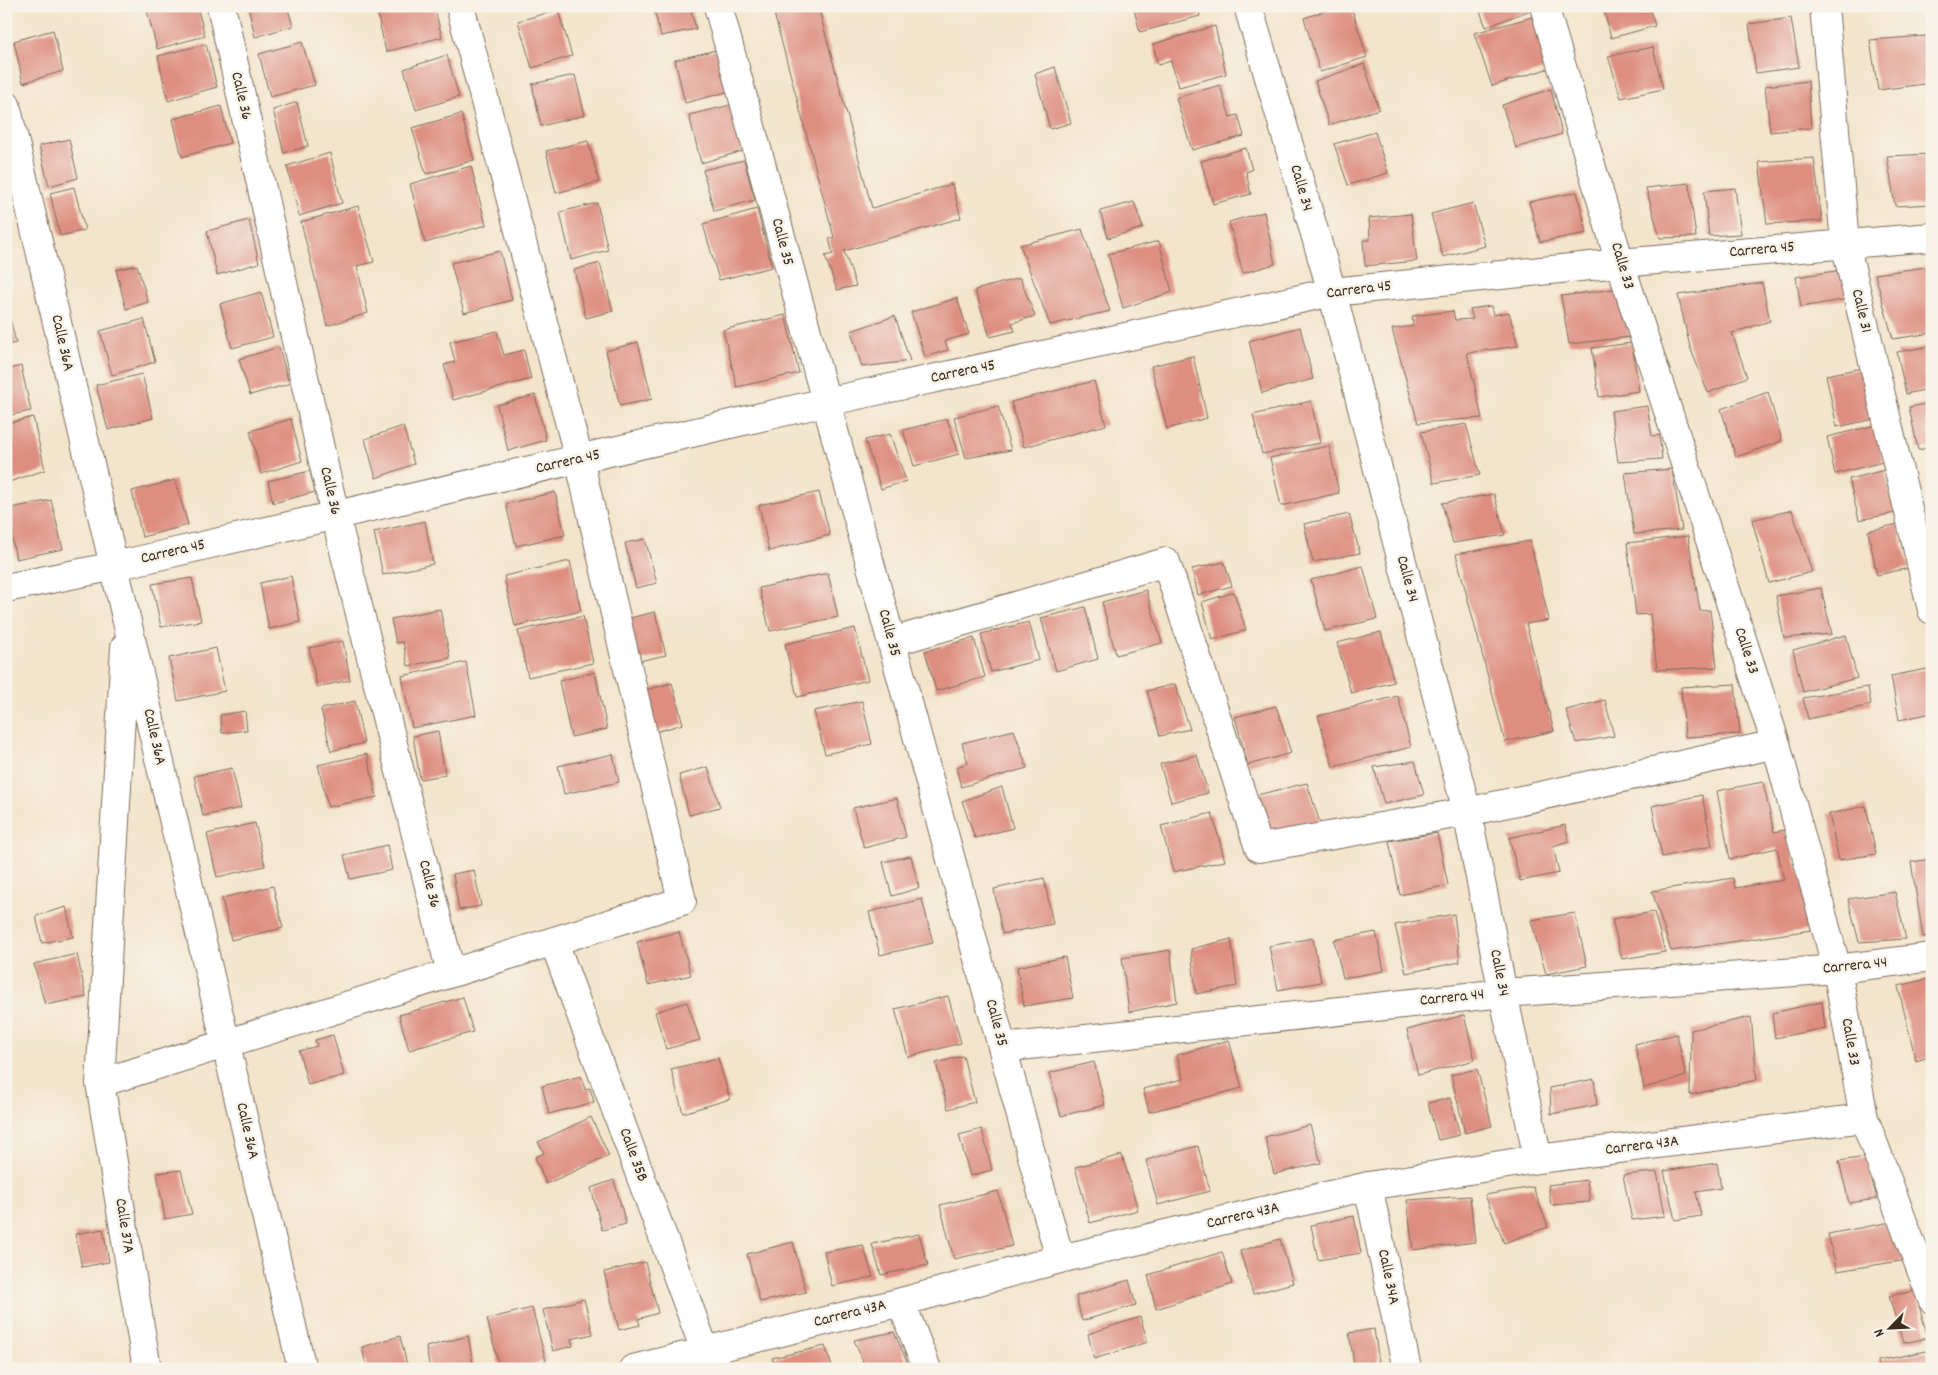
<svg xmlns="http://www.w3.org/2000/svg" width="1938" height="1375" viewBox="0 0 1938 1375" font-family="Dekko,sans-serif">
	<rect width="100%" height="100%" fill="#f7f3e8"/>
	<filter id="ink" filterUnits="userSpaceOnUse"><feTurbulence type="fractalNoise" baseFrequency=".02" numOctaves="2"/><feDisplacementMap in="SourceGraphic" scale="10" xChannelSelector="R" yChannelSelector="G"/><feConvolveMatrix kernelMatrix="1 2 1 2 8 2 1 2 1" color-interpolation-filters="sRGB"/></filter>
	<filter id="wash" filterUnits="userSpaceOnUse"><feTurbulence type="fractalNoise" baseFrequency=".0096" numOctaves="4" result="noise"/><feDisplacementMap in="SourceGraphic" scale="20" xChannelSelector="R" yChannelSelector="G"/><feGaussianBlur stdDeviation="1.12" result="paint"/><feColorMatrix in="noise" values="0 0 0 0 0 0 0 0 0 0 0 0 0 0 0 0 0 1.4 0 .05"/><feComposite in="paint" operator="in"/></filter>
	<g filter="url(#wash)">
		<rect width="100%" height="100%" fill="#f3e4cb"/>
		<g id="blocks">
			<path fill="#dd8e80" d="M 150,6 L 197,6 L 205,36 L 157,49 L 146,7 Z
				M 248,6 L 287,6 L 293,26 L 255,37 Z
				M 380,6 L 434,6 L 442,37 L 386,52 L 376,7 Z
				M 653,6 L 697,6 L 698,10 L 691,11 L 696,29 L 661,36 Z
				M 772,6 L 818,6 L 872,208 L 952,184 L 961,218 L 844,251 L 856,286 L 837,290 L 825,256 L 833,254 L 829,239 L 834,237 Z
				M 1133,6 L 1198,6 L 1200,16 L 1140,32 Z
				M 1339,6 L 1351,6 L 1367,57 L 1320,72 L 1304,18 Z
				M 1478,6 L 1536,6 L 1536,8 L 1486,27 Z
				M 1603,6 L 1649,6 L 1655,26 L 1611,38 Z
				M 1877,6 L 1932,6 L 1932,10 L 1878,10 Z
				M 558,10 L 572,56 L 532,68 L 518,21 Z
				M 1536,16 L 1553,67 L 1492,86 L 1474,33 Z
				M 1791,18 L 1799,67 L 1756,73 L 1749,24 Z
				M 1215,26 L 1226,74 L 1179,87 L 1171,61 L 1158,65 L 1153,44 Z
				M 53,30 L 63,71 L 23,83 L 14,41 Z
				M 1926,36 L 1932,67 L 1932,83 L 1878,90 L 1870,40 Z
				M 302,42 L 315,85 L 270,97 L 259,54 Z
				M 206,44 L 217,87 L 168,101 L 158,56 Z
				M 1653,47 L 1663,89 L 1621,98 L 1608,56 Z
				M 716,50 L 727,92 L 685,103 L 675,60 Z
				M 447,55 L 459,97 L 416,110 L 404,69 Z
				M 1364,64 L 1379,109 L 1329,125 L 1315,81 Z
				M 1055,67 L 1071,123 L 1050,129 L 1035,74 Z
				M 575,75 L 585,115 L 541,126 L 532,84 Z
				M 1808,81 L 1811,128 L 1770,132 L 1765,86 Z
				M 1220,85 L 1230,117 L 1238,115 L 1244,136 L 1192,150 L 1176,98 Z
				M 1551,89 L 1562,134 L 1516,148 L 1502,105 Z
				M 297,102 L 308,146 L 284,153 L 273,110 Z
				M 731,105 L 743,151 L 701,163 L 689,115 Z
				M 221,106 L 230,143 L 182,157 L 173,119 Z
				M 461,114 L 474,160 L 426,174 L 412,128 Z
				M 1375,132 L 1388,173 L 1348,185 L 1334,144 Z
				M 69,139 L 78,178 L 49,186 L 39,146 Z
				M 588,141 L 599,182 L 556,193 L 546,151 Z
				M 1246,148 L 1252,170 L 1246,172 L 1251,194 L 1213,204 L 1201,161 Z
				M 330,153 L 342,203 L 299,216 L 287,166 Z
				M 1932,154 L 1932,204 L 1895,206 L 1887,156 Z
				M 1814,158 L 1822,221 L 1767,224 L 1759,162 Z
				M 744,160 L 755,200 L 714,211 L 703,170 Z
				M 471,166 L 486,225 L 425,243 L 410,184 Z
				M 1689,183 L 1696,237 L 1660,238 L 1646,188 Z
				M 74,187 L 85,230 L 60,236 L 50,193 Z
				M 1735,188 L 1741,234 L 1709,236 L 1704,191 Z
				M 1577,192 L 1587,233 L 1540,242 L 1529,202 Z
				M 1134,202 L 1143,228 L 1108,238 L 1100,211 Z
				M 597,203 L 608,250 L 571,260 L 560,212 Z
				M 1473,203 L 1485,246 L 1443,257 L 1431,214 Z
				M 358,206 L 374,262 L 357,266 L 368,313 L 327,326 L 301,222 Z
				M 757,209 L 772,267 L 719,280 L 703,224 Z
				M 1264,212 L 1275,264 L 1243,273 L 1229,222 Z
				M 1411,214 L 1417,261 L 1365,266 L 1363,240 L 1370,240 L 1369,218 Z
				M 249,220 L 259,263 L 217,275 L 207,231 Z
				M 1082,229 L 1110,311 L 1050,325 L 1020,245 Z
				M 1159,241 L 1172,292 L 1123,308 L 1108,254 Z
				M 500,251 L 512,300 L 464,313 L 451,263 Z
				M 600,263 L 613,311 L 586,318 L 574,270 Z
				M 137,265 L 148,302 L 126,309 L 116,270 Z
				M 1926,267 L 1930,286 L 1932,285 L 1932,333 L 1893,339 L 1875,274 Z
				M 1842,270 L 1848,299 L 1801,307 L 1796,277 Z
				M 1020,278 L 1035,316 L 1012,323 L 1015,331 L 990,337 L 975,290 Z
				M 1762,283 L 1770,321 L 1732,333 L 1747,377 L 1708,393 L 1690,347 L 1678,295 Z
				M 1621,288 L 1630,337 L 1569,344 L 1561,296 Z
				M 261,292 L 273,337 L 232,348 L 220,304 Z
				M 957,298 L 969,334 L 945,341 L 948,350 L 925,357 L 911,312 Z
				M 6,302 L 16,343 L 6,345 Z
				M 1491,306 L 1493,315 L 1509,312 L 1518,346 L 1467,353 L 1482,418 L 1418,423 L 1392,329 L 1413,326 L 1412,316 L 1453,311 L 1455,320 L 1473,319 L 1470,309 Z
				M 785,315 L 799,373 L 737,387 L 723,330 Z
				M 895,316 L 910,361 L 862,367 L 851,331 Z
				M 144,319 L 155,362 L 112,375 L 100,331 Z
				M 1300,327 L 1313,379 L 1262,393 L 1249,341 Z
				M 497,331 L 504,355 L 524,350 L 531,379 L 453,400 L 444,365 L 455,362 L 450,342 Z
				M 638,342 L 652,399 L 620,406 L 606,351 Z
				M 1632,343 L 1639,391 L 1599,397 L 1592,348 Z
				M 1932,346 L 1932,388 L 1906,394 L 1897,352 Z
				M 279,347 L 289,384 L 250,395 L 239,359 Z
				M 1193,356 L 1207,418 L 1167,429 L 1151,366 Z
				M 21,366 L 31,411 L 6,416 L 6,370 Z
				M 1863,368 L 1875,419 L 1837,427 L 1826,375 Z
				M 142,374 L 153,418 L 108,430 L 96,385 Z
				M 1094,381 L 1106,425 L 1024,447 L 1011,402 Z
				M 1768,392 L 1782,441 L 1736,457 L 1721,409 Z
				M 535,395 L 546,440 L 508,451 L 497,405 Z
				M 1311,401 L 1320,443 L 1262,454 L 1253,415 Z
				M 1932,403 L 1932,447 L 1918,450 L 1909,407 Z
				M 998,406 L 1011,450 L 966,458 L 954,417 Z
				M 1647,406 L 1652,436 L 1659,435 L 1662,459 L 1618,462 L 1611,411 Z
				M 33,417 L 45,470 L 6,483 L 6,424 Z
				M 291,419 L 302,461 L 261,474 L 250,431 Z
				M 947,419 L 959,454 L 914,466 L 903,430 Z
				M 1466,424 L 1480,475 L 1434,483 L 1421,432 Z
				M 1876,425 L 1883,462 L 1835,474 L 1827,437 Z
				M 403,426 L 414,464 L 376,478 L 365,439 Z
				M 890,434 L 906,481 L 881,489 L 865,440 Z
				M 1329,446 L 1339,493 L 1281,506 L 1270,458 Z
				M 1672,469 L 1682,530 L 1634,534 L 1625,473 Z
				M 1885,470 L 1895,513 L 1859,520 L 1849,479 Z
				M 310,471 L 315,492 L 273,503 L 268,481 Z
				M 175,480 L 188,525 L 142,537 L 132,491 Z
				M 555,492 L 565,535 L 516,546 L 506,504 Z
				M 819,492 L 830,535 L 769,551 L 759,505 Z
				M 1494,494 L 1505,535 L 1453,543 L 1442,503 Z
				M 51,500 L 63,549 L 16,559 L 6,509 Z
				M 1792,510 L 1812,572 L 1769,583 L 1752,520 Z
				M 1349,514 L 1360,553 L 1313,562 L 1304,524 Z
				M 425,521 L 433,564 L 383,575 L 374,532 Z
				M 1898,524 L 1909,568 L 1877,575 L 1868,531 Z
				M 1688,536 L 1700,611 L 1710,610 L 1717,667 L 1657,670 L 1650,614 L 1636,615 L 1627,543 Z
				M 645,539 L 657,583 L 636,588 L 625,543 Z
				M 1530,541 L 1549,620 L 1526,624 L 1554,731 L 1505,742 L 1456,554 Z
				M 570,561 L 581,611 L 515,626 L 504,576 Z
				M 1224,562 L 1232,586 L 1198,595 L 1192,569 Z
				M 1363,566 L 1377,619 L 1325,631 L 1311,580 Z
				M 828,573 L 838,617 L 770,631 L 759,588 Z
				M 291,576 L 300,622 L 269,629 L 260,583 Z
				M 192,578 L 201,621 L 161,627 L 152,584 Z
				M 1821,588 L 1832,634 L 1784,638 L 1776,596 Z
				M 1146,590 L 1162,643 L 1116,655 L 1102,602 Z
				M 1234,592 L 1246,630 L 1212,640 L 1202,602 Z
				M 1085,607 L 1098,659 L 1056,671 L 1041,618 Z
				M 440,609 L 450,658 L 408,666 L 403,642 L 396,643 L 391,619 Z
				M 655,612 L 666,655 L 635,662 L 625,619 Z
				M 583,616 L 593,663 L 528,677 L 518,631 Z
				M 1029,622 L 1039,660 L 991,672 L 981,634 Z
				M 855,628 L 868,680 L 797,697 L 785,644 Z
				M 1381,632 L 1394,682 L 1351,693 L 1337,643 Z
				M 1846,635 L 1857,678 L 1803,692 L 1793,650 Z
				M 974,638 L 985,677 L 936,691 L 925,651 Z
				M 343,641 L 350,680 L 317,687 L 309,648 Z
				M 216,648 L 225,691 L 178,701 L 169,658 Z
				M 466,662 L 476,715 L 412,728 L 402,676 Z
				M 1932,668 L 1932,713 L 1899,720 L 1891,676 Z
				M 595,672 L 607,729 L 571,737 L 559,681 Z
				M 672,683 L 683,724 L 652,733 L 642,691 Z
				M 1175,684 L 1190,729 L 1160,736 L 1147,691 Z
				M 1735,684 L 1740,734 L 1685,737 L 1681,687 Z
				M 1868,687 L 1871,705 L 1808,719 L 1803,698 Z
				M 1398,696 L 1411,747 L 1333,767 L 1318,716 Z
				M 1605,700 L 1614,736 L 1576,743 L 1566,710 Z
				M 355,701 L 364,743 L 331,751 L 321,709 Z
				M 862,701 L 872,744 L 825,754 L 814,711 Z
				M 1276,706 L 1291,753 L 1248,765 L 1235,717 Z
				M 245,711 L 247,730 L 222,733 L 220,715 Z
				M 1014,730 L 1027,768 L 961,787 L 956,767 L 968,763 L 962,743 Z
				M 438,731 L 445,775 L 420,779 L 413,736 Z
				M 367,754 L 377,797 L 328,807 L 318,765 Z
				M 613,754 L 619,782 L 564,794 L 558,766 Z
				M 1197,755 L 1208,793 L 1171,802 L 1160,764 Z
				M 1415,761 L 1424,795 L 1384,804 L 1374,767 Z
				M 708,767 L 720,807 L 689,815 L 679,775 Z
				M 232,768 L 241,808 L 203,816 L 194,776 Z
				M 1763,782 L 1774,832 L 1785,830 L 1818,929 L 1671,951 L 1652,891 L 1733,878 L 1735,888 L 1784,880 L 1777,848 L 1730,859 L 1717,791 Z
				M 1307,783 L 1321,826 L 1271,841 L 1257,795 Z
				M 1002,787 L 1013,828 L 975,838 L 962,801 Z
				M 1702,795 L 1712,846 L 1662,857 L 1652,806 Z
				M 897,798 L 906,837 L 864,848 L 853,808 Z
				M 1866,806 L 1876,854 L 1839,860 L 1829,814 Z
				M 1212,813 L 1225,861 L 1173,872 L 1161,826 Z
				M 255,823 L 265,866 L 217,877 L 207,834 Z
				M 1565,825 L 1569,841 L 1553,846 L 1559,873 L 1520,881 L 1509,838 Z
				M 1437,833 L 1448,885 L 1400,895 L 1389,841 Z
				M 387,845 L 392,870 L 350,879 L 344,855 Z
				M 911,856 L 919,888 L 892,896 L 883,862 Z
				M 1932,859 L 1932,936 L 1923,937 L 1911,862 Z
				M 474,870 L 481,906 L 459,910 L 453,874 Z
				M 1044,878 L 1053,924 L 1002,934 L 994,889 Z
				M 273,886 L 283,928 L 231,940 L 222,898 Z
				M 1895,892 L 1906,939 L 1859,942 L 1848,899 Z
				M 922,899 L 933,943 L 880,955 L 869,912 Z
				M 66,907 L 73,937 L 42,943 L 36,916 Z
				M 1654,912 L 1665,952 L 1622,959 L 1612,919 Z
				M 1575,913 L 1587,966 L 1546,974 L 1531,920 Z
				M 1454,914 L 1460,962 L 1406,973 L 1395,925 Z
				M 679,932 L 691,975 L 648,985 L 637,942 Z
				M 1376,932 L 1384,971 L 1343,978 L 1334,940 Z
				M 1313,938 L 1321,982 L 1278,990 L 1269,946 Z
				M 1231,939 L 1237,986 L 1196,994 L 1191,949 Z
				M 1170,950 L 1177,1002 L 1129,1012 L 1122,958 Z
				M 77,954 L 86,997 L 45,1005 L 34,964 Z
				M 1065,957 L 1073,998 L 1024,1006 L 1017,967 Z
				M 1932,978 L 1932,1056 L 1916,1061 L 1898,986 Z
				M 948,996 L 961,1043 L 908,1057 L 895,1009 Z
				M 463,997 L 473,1032 L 409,1050 L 399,1015 Z
				M 687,1002 L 700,1040 L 666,1049 L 655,1012 Z
				M 1822,1002 L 1825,1028 L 1775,1038 L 1772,1013 Z
				M 1464,1015 L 1475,1060 L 1418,1075 L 1407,1030 Z
				M 1751,1017 L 1757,1080 L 1690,1095 L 1691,1030 Z
				M 1677,1034 L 1686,1076 L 1644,1088 L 1635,1044 Z
				M 333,1035 L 344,1075 L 308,1085 L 299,1051 L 317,1046 L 315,1040 Z
				M 1229,1040 L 1242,1088 L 1149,1112 L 1143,1089 L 1183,1079 L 1177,1055 Z
				M 963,1056 L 975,1102 L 948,1109 L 936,1063 Z
				M 718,1058 L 730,1099 L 683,1113 L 671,1069 Z
				M 1094,1062 L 1105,1105 L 1061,1116 L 1049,1073 Z
				M 1477,1069 L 1492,1126 L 1465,1133 L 1451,1075 Z
				M 581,1076 L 585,1090 L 590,1088 L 594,1102 L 549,1114 L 542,1086 Z
				M 1594,1079 L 1597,1105 L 1551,1114 L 1550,1088 Z
				M 1450,1098 L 1460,1135 L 1438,1140 L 1428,1103 Z
				M 591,1117 L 609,1156 L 546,1184 L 535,1157 L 544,1153 L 538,1142 Z
				M 1310,1125 L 1321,1163 L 1274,1174 L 1265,1137 Z
				M 982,1129 L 992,1170 L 970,1176 L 959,1135 Z
				M 1198,1146 L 1210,1191 L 1158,1205 L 1146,1160 Z
				M 1122,1155 L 1138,1210 L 1090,1223 L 1075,1167 Z
				M 1866,1157 L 1877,1199 L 1849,1203 L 1839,1161 Z
				M 1717,1163 L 1721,1188 L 1696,1192 L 1701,1216 L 1675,1220 L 1664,1171 Z
				M 181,1170 L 192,1214 L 165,1219 L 157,1173 Z
				M 1657,1172 L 1665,1216 L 1632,1220 L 1623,1175 Z
				M 614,1180 L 626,1224 L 602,1230 L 591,1188 Z
				M 1587,1180 L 1590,1202 L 1551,1205 L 1548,1185 Z
				M 1533,1187 L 1548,1227 L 1504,1243 L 1485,1195 Z
				M 998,1191 L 1012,1246 L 954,1259 L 940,1205 Z
				M 1470,1196 L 1475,1242 L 1413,1250 L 1407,1200 Z
				M 1354,1216 L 1361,1253 L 1318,1260 L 1311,1225 Z
				M 1896,1221 L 1907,1260 L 1837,1271 L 1828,1234 Z
				M 103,1229 L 109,1262 L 82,1267 L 75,1234 Z
				M 919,1234 L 928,1265 L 881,1275 L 872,1244 Z
				M 1280,1239 L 1293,1283 L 1253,1294 L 1240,1251 Z
				M 793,1242 L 806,1292 L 760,1302 L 747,1254 Z
				M 863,1245 L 873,1277 L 832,1286 L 824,1252 Z
				M 1222,1252 L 1232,1284 L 1156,1309 L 1148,1275 Z
				M 645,1262 L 658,1313 L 638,1319 L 640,1325 L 619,1330 L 604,1272 Z
				M 1129,1280 L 1136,1305 L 1082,1321 L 1076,1296 Z
				M 1915,1291 L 1928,1338 L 1903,1343 L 1889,1296 Z
				M 584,1299 L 593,1334 L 571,1339 L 573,1346 L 553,1351 L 543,1310 Z
				M 532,1308 L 546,1361 L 517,1369 L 500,1369 L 487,1319 Z
				M 1140,1317 L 1148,1342 L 1094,1359 L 1088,1334 Z
				M 1374,1329 L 1380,1369 L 1355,1369 L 1349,1333 Z
				M 894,1332 L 910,1369 L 866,1369 L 854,1340 Z
				M 400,1336 L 408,1369 L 367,1369 L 362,1347 Z
				M 468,1336 L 474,1369 L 430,1369 L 426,1347 Z
				M 825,1346 L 833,1369 L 776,1369 L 772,1358 Z
				M 1931,1350 L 1932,1369 L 1879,1369 L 1878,1361 Z"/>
		</g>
	</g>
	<g filter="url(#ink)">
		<use href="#blocks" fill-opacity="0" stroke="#7b6b5b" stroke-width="1"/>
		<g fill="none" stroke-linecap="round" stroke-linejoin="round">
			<defs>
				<path id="street" d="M 221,6 L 335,515 L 451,973
					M 718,6 L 1060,1259
					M 1248,6 L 1332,292 L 1467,812 L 1503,993 L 1538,1159
					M 1544,6 L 1620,263 L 1776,744 L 1837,969 L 1864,1118 L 1932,1299
					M 1824,6 L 1845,243 L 1932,610
					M 6,105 L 302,1369
					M 6,588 L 115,566 L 826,402 L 1332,292 L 1620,263 L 1932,237
					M 892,642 L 1166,562 L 1259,848 L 1467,812 L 1776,744
					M 125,647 L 100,1083 L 147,1369
					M 554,942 L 711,1367
					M 1003,1048 L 1503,993 L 1837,969 L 1932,957
					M 100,1083 L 682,901 L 579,459 L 460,6
					M 1368,1186 L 1407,1369
					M 901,1302 L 927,1369
					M 633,1369 L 901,1302 L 1060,1259 L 1368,1186 L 1538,1159 L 1864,1118"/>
			</defs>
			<use href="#street" stroke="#7b6b5b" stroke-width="30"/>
			<use href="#street" stroke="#fff" stroke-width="28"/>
		</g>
	</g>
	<g text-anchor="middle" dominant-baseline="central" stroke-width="5" stroke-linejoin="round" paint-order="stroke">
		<g font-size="16" fill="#3b2a1e" stroke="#f7f3e8">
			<text transform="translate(241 96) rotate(77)">Calle 36</text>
			<text transform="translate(1301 188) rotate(74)">Calle 34</text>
			<text transform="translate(782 242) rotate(75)">Calle 35</text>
			<text transform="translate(1762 250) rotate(-5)">Carrera 45</text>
			<text transform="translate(1622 266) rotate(73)">Calle 33</text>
			<text transform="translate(1359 290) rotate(-7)">Carrera 45</text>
			<text transform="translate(1861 311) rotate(77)">Calle 31</text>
			<text transform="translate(62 343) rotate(77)">Calle 36A</text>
			<text transform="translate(963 372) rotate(-12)">Carrera 45</text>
			<text transform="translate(568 462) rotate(-13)">Carrera 45</text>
			<text transform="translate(330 491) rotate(77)">Calle 36</text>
			<text transform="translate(173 552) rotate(-13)">Carrera 45</text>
			<text transform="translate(1407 579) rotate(75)">Calle 34</text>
			<text transform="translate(889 633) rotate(75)">Calle 35</text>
			<text transform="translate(1746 651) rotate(72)">Calle 33</text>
			<text transform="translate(154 737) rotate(77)">Calle 36A</text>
			<text transform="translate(429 884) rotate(76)">Calle 36</text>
			<text transform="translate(1855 966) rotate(-6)">Carrera 44</text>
			<text transform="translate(1499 973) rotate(79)">Calle 34</text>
			<text transform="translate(1452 998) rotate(-6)">Carrera 44</text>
			<text transform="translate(996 1023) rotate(75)">Calle 35</text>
			<text transform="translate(1850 1042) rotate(80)">Calle 33</text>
			<text transform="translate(247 1131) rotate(77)">Calle 36A</text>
			<text transform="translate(1642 1146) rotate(-7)">Carrera 43A</text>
			<text transform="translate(633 1155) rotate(70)">Calle 35B</text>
			<text transform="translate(1243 1216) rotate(-13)">Carrera 43A</text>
			<text transform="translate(124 1226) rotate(81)">Calle 37A</text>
			<text transform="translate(1388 1277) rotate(78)">Calle 34A</text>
			<text transform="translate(850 1314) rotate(-14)">Carrera 43A</text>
		</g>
	</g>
	<rect width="1938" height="1375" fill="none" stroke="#f7f3e8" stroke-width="25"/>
	<g transform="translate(1890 1328) rotate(246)" stroke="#f7f3e8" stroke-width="4" paint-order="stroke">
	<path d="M0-4L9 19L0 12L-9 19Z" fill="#3b2a1e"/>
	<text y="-8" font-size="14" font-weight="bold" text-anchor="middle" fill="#3b2a1e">N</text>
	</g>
</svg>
